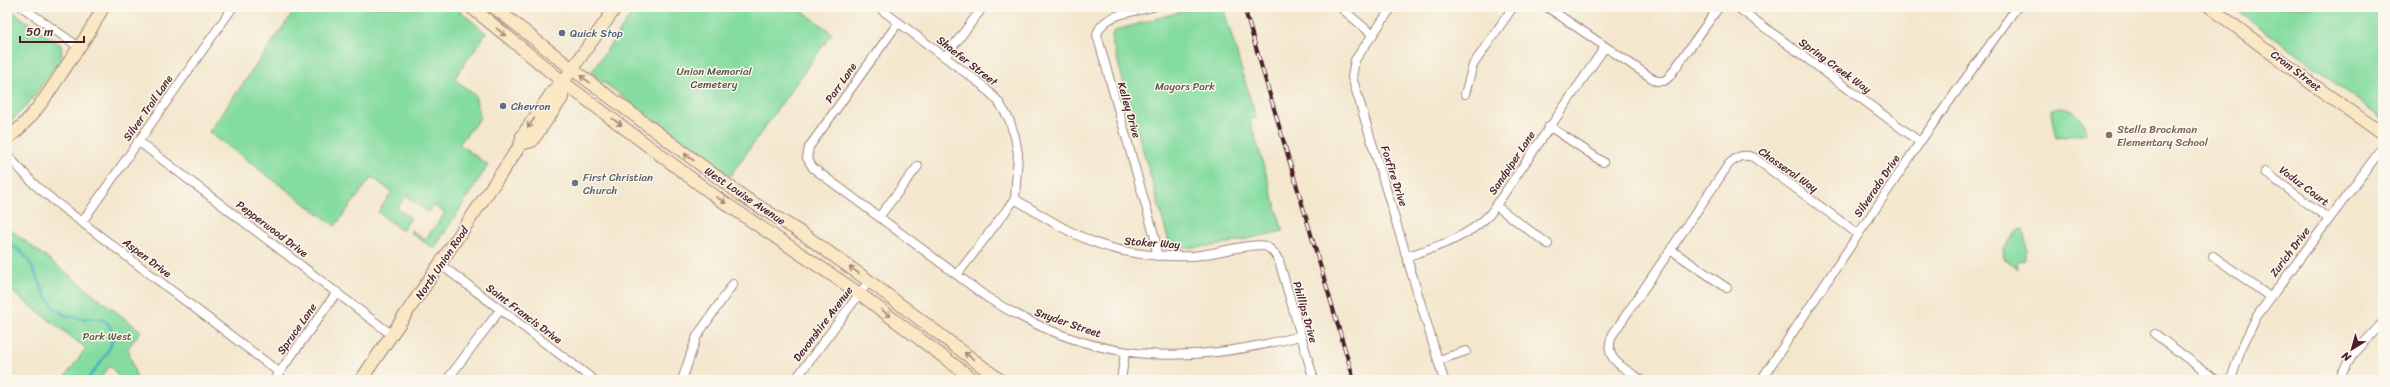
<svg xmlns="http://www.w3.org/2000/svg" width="2390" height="387" viewBox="0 0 2390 387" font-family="Sriracha,sans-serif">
	<rect width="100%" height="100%" fill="#fbf7ec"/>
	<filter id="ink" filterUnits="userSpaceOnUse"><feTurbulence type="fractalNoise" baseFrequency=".025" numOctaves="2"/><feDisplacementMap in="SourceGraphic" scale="8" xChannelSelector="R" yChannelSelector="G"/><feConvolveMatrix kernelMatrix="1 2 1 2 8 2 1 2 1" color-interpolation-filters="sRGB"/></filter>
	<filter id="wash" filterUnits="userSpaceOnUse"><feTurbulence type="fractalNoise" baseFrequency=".012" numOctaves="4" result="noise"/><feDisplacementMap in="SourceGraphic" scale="16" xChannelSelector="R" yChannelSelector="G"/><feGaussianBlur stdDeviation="0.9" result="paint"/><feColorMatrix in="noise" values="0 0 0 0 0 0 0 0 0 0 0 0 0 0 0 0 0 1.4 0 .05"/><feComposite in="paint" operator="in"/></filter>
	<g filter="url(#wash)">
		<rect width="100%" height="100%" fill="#f3e7cd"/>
		<path fill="#85dca0" stroke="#687e66" d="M 297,7 L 455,7 L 486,33 L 454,79 L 475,95 L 480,118 L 459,144 L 488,165 L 434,249 L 410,232 L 411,230 L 425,240 L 445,213 L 433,205 L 428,212 L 406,196 L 397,208 L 411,218 L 402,231 L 378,212 L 392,192 L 372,177 L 335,226 L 209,132 Z
			M 636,7 L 797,7 L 832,33 L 730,176 L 591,73 Z
			M 1197,7 L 1223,7 L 1256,118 L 1250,120 L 1283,231 L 1220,245 L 1177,249 L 1169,242 L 1111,38 L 1114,32 L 1117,30 Z
			M 2233,7 L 2383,7 L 2383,119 Z
			M 7,8 L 61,45 L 62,57 L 32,99 L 7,126 Z
			M 2061,107 C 2077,109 2083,119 2086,133 L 2057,138 L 2051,109 Z
			M 7,227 L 141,331 L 128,348 L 137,380 L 121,380 L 110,365 L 99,380 L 63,380 L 86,348 L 7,288 Z
			M 2023,229 L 2027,249 L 2024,260 L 2020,259 L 2016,263 L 2017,270 L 2004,258 L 2003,250 L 2017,230 Z"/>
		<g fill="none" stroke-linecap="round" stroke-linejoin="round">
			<path stroke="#42afbf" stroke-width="2.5" d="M 7,244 C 40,253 35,300 64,314 C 77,321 90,317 104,320 C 126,339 99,363 87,380"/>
		</g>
	</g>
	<g filter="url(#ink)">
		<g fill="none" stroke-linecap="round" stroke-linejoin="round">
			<defs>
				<path id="street" d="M 22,7 L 79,47
					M 878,7 L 982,85 L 998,101 L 1009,119 L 1015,137 L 1018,154 L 1015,199 L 957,275
					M 1153,7 C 1135,12 1102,13 1097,35 L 1155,238 L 1157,256
					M 1340,7 L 1373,35
					M 1392,7 L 1355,60 L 1352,77 L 1444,380
					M 1547,7 L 1656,81 L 1664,81 L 1669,77 L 1719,7
					M 1737,7 L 1920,142
					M 898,23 L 809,147 L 807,158 L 813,168 L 988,298 C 1095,365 1182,366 1300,336
					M 945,57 L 983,7
					M 1465,94 L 1473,65 L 1513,7
					M 1549,126 L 1603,162
					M 138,141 L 392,335
					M 7,155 L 35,185 L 58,204 L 280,373
					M 2265,172 L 2329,219
					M 1015,199 C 1080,240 1114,259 1193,256 C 1209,255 1255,242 1265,246 C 1272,249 1275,254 1279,261 L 1314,380
					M 1496,206 L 1548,244
					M 879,217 L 918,166
					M 82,222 L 233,7
					M 1671,250 L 1727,288
					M 1408,256 C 1439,246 1467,238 1490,214 L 1605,47
					M 2213,256 L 2270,297
					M 441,265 L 594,380
					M 2155,334 L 2216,380
					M 1439,360 L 1466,351
					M 274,380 L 337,292
					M 447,380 L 500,310
					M 682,380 L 697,336 L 733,284
					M 795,380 L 869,281
					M 1121,380 L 1125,353
					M 1641,380 C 1623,367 1601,359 1613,334 L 1729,164 C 1738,156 1742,154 1753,157 L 1858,234
					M 1761,380 L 1920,142 L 2017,7
					M 2231,380 L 2241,349 L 2257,316 L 2383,147
					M 2338,380 L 2352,356 L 2383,322"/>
				<path id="secondary" d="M 471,7 L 563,82 L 719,199 L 860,294 L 974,380
					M 494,7 L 572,69 L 744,197 L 803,234 L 869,281 L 1000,380
					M 2210,7 L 2312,84 L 2383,134
					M 7,139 C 33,119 49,92 67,65 C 80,46 93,28 103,7
					M 521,144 L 532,141 L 562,98 L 563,82
					M 361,380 L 521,144 L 522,136 L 553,91 L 563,82 L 616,7"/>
			</defs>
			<use href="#street" stroke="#9e837c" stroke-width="10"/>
			<use href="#secondary" stroke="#9e837c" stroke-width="14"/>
			<use href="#street" stroke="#fff" stroke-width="8"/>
			<use href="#secondary" stroke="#fae7c3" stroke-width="12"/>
			<defs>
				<path id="rail" d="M 1244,7 L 1354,380"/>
			</defs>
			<use href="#rail" stroke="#4a1f2b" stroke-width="4"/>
			<use href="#rail" stroke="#fbf7ec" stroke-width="2.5" stroke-dasharray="8" stroke-linecap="butt"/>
		</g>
		<defs><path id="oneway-shaft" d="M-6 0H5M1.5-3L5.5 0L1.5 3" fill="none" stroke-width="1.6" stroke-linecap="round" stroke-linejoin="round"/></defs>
		<g stroke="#a28377">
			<use href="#oneway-shaft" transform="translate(501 32) rotate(39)"/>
			<use href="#oneway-shaft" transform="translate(585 79) rotate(-143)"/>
			<use href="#oneway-shaft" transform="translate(617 122) rotate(37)"/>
			<use href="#oneway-shaft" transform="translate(531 123) rotate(125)"/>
			<use href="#oneway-shaft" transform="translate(689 157) rotate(-143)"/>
			<use href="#oneway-shaft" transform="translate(721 200) rotate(35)"/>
			<use href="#oneway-shaft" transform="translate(854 270) rotate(-145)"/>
			<use href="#oneway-shaft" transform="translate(886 313) rotate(37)"/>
			<use href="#oneway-shaft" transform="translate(969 356) rotate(-143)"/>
		</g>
	</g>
	<g fill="#5c6f8a" stroke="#fbf7ec" stroke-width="1.5">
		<circle cx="562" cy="33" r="4"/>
		<circle cx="503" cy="106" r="4"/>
	</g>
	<circle fill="#8d6e63" stroke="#fbf7ec" stroke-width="1.5" cx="2109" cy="135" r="4"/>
	<circle fill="#6b7280" stroke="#fbf7ec" stroke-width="1.5" cx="575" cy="183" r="4"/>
	<g text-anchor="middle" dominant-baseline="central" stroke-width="3" stroke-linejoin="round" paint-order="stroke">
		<g font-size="11" fill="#4e5e75" stroke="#fbf7ec" text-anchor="start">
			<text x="570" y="33">Quick Stop</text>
			<text x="511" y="106">Chevron</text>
		</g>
		<g font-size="11" fill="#4a1f2b" stroke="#fbf7ec">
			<text transform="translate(967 61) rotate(38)">Shaefer Street</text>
			<text transform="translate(1835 66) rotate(36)">Spring Creek Way</text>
			<text transform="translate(2296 71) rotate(37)">Crom Street</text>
			<text transform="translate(841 83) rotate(-55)">Parr Lane</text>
			<text transform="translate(148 108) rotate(-55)">Silver Trail Lane</text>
			<text transform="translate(1129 110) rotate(74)">Kelley Drive</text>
			<text transform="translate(1512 163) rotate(-56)">Sandpiper Lane</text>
			<text transform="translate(1788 170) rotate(35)">Chasseral Way</text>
			<text transform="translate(1394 176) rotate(72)">Foxfire Drive</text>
			<text transform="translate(1877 186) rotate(-56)">Silverado Drive</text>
			<text transform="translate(2304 186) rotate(37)">Vaduz Court</text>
			<text transform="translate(745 196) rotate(34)">West Louise Avenue</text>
			<text transform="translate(272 229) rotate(37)">Pepperwood Drive</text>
			<text transform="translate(1152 243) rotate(4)">Stoker Way</text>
			<text transform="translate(2290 252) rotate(-53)">Zurich Drive</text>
			<text transform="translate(147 258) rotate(37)">Aspen Drive</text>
			<text transform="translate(442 263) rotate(-56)">North Union Road</text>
			<text transform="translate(1305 312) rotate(74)">Phillips Drive</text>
			<text transform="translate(524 314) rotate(37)">Saint Francis Drive</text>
			<text transform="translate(1068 323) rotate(19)">Snyder Street</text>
			<text transform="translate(823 324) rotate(-53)">Devonshire Avenue</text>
			<text transform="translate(297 329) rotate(-55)">Spruce Lane</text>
		</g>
		<g font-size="11" fill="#5c584e" stroke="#fbf7ec">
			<text x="714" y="71">Union Memorial<tspan x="714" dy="13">Cemetery</tspan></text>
			<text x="1185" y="86">Mayors Park</text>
			<text x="107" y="336">Park West</text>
		</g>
		<g font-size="11" fill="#785e54" stroke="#fbf7ec" text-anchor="start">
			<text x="2117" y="129">Stella Brockman<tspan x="2117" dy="13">Elementary School</tspan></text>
		</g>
		<g font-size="11" fill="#5b616d" stroke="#fbf7ec" text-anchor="start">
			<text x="583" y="177">First Christian<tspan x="583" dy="13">Church</tspan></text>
		</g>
	</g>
	<rect width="2390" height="387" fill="none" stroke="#fbf7ec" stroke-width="24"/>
	<g transform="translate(2352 349) rotate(217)" stroke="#fbf7ec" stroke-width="3" paint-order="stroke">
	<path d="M0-3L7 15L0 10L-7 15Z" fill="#4a1f2b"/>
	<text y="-6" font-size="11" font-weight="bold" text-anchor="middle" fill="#4a1f2b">N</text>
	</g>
	<path d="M20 36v6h64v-6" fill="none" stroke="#4a1f2b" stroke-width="2"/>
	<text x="26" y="36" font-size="12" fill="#4a1f2b" stroke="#fbf7ec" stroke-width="3" paint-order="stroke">50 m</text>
</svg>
